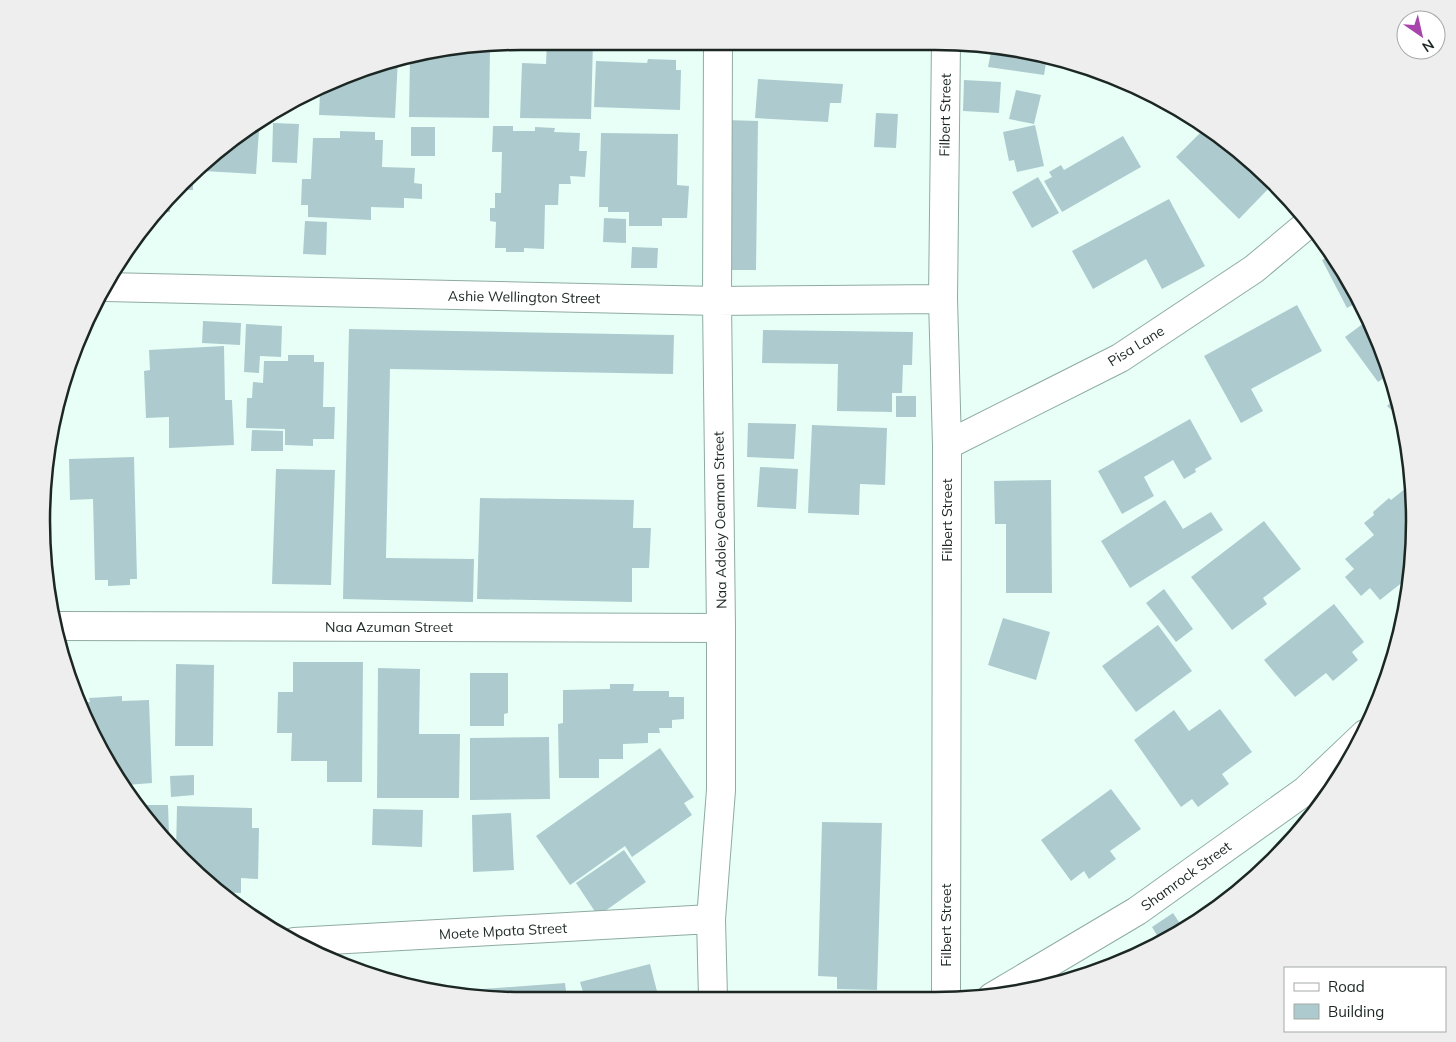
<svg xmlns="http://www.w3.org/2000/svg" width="1456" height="1042" viewBox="0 0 1456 1042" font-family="Mulish,sans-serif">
	<rect width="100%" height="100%" fill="#e7fff7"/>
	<path fill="#adcbce" d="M 547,41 L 593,41 L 591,119 L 520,118 L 522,63 L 546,64 Z
		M 767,41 L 815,41 L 815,47 L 767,47 Z
		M 992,47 L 1029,51 L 1047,57 L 1044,75 L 988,67 Z
		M 471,48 L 490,48 L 489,118 L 409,117 L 410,56 Z
		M 398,58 L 395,118 L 319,115 L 320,92 Z
		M 648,59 L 676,60 L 676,70 L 681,70 L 680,110 L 594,107 L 596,61 L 647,63 Z
		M 758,79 L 843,84 L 841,103 L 830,103 L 828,122 L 755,118 Z
		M 964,80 L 1001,82 L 999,113 L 963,111 Z
		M 1016,90 L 1041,95 L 1034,124 L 1009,119 Z
		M 285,108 L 285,115 L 270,115 Z
		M 876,113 L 898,114 L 896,148 L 874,147 Z
		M 725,120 L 758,121 L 756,270 L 723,270 Z
		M 273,123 L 299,124 L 297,163 L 272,162 Z
		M 1035,125 L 1044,166 L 1017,172 L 1014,160 L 1009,161 L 1003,132 Z
		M 493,126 L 513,126 L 513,131 L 535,131 L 535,127 L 555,128 L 554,132 L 580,133 L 579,151 L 587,151 L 585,177 L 570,176 L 571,184 L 559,184 L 558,205 L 545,205 L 544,249 L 524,248 L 524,252 L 506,252 L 506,248 L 495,248 L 496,222 L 490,221 L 490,208 L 495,208 L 495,193 L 501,193 L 502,152 L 492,152 Z
		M 411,127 L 435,127 L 435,156 L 411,156 Z
		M 247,129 L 259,130 L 256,174 L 203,171 L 203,167 Z
		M 1204,129 L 1272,185 L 1239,219 L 1176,157 Z
		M 340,131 L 375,132 L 375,140 L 383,140 L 382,167 L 415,168 L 414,183 L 422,184 L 422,199 L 404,198 L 404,208 L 371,207 L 371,220 L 308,217 L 308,205 L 301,205 L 302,179 L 311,179 L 313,138 L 340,138 Z
		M 601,133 L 678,134 L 677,185 L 689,186 L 687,218 L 662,218 L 662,226 L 629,226 L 629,212 L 608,212 L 608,207 L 599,207 Z
		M 1123,136 L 1141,167 L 1062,212 L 1044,181 L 1052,177 L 1049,172 L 1061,165 L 1064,170 Z
		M 193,176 L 193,190 L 177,190 L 182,185 Z
		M 1038,177 L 1059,213 L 1032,228 L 1012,192 Z
		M 170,196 L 170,212 L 155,212 L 160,204 Z
		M 1169,199 L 1205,266 L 1162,289 L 1146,259 L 1093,289 L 1072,251 Z
		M 604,218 L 626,219 L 626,243 L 603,242 Z
		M 305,221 L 327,222 L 326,255 L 303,254 Z
		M 632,247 L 658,248 L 657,268 L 631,268 Z
		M 1332,255 L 1351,281 L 1360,301 L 1347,308 L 1322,260 Z
		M 1297,305 L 1322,351 L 1251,389 L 1263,411 L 1241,423 L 1204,356 Z
		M 1368,320 L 1389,367 L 1391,373 L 1378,382 L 1345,337 Z
		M 203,321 L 241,323 L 240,345 L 202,343 Z
		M 246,324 L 282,326 L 281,357 L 260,356 L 259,373 L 244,372 Z
		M 349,329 L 674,335 L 673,374 L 390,369 L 386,558 L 474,559 L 473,602 L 343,599 Z
		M 763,330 L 913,332 L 912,365 L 903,365 L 902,393 L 892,393 L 892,412 L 837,411 L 838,364 L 762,363 Z
		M 224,346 L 225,400 L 232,400 L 234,445 L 169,448 L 169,417 L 146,418 L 144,371 L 150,370 L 149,350 Z
		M 288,355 L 314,355 L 314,362 L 324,362 L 323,407 L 335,407 L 334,439 L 313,439 L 313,446 L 285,445 L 285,429 L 246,428 L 247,398 L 252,398 L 253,382 L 263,383 L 264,361 L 288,361 Z
		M 896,396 L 916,396 L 916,417 L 896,417 Z
		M 1396,397 L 1402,420 L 1387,406 Z
		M 1190,419 L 1212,459 L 1195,469 L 1196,472 L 1184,479 L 1173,460 L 1144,477 L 1154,496 L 1122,514 L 1098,471 Z
		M 748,423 L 796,424 L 794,459 L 747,457 Z
		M 812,425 L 887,428 L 885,485 L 860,484 L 859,515 L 808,513 Z
		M 252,430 L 283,431 L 283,451 L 251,451 Z
		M 134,457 L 137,579 L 130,579 L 130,585 L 108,586 L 108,580 L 95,580 L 93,499 L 70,500 L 69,459 Z
		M 760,467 L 798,469 L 796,509 L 757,507 Z
		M 276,469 L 335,470 L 331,585 L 272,584 Z
		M 1051,480 L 1052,593 L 1006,593 L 1006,524 L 995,524 L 994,481 Z
		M 1406,488 L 1412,495 L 1414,553 L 1410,578 L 1409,577 L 1380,600 L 1370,588 L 1361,596 L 1345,577 L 1354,569 L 1345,559 L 1374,535 L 1364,523 L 1374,515 L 1373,512 L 1389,498 L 1391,500 Z
		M 480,498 L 634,500 L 633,528 L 651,528 L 649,568 L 632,568 L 632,602 L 477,599 Z
		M 1165,500 L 1183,529 L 1211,512 L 1223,530 L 1130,588 L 1101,541 Z
		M 1264,521 L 1301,569 L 1263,598 L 1267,604 L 1232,630 L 1191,577 Z
		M 1164,589 L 1193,629 L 1176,642 L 1146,603 Z
		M 1334,604 L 1364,642 L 1352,652 L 1358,660 L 1333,681 L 1326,673 L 1295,697 L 1264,660 Z
		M 1003,618 L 1050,632 L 1036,680 L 988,665 Z
		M 1158,625 L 1192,671 L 1136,712 L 1102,666 Z
		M 293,662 L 363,662 L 362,782 L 327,782 L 327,761 L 291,761 L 292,733 L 277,733 L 278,692 L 293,692 Z
		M 176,664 L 214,665 L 213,746 L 175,746 Z
		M 378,668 L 420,669 L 419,734 L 460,734 L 459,798 L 377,798 Z
		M 470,673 L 508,673 L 508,713 L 504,714 L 504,726 L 470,726 Z
		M 610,684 L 634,684 L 633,691 L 669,691 L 669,697 L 684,697 L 684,719 L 672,720 L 672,728 L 659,728 L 660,733 L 648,733 L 648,743 L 623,744 L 623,759 L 599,759 L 599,778 L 559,778 L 558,724 L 563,723 L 563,690 L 610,689 Z
		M 122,696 L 122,701 L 149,700 L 152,783 L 127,785 L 122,775 L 122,769 L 118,770 L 77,703 L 90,702 L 89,698 Z
		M 1220,709 L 1252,752 L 1222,774 L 1229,784 L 1198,807 L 1192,799 L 1181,807 L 1134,740 L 1174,710 L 1189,731 Z
		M 549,737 L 550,799 L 470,800 L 470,738 Z
		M 660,748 L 694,797 L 684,803 L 692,815 L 632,857 L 625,846 L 570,885 L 536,836 Z
		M 194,775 L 194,795 L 171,797 L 170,776 Z
		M 1111,789 L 1141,829 L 1110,851 L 1116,859 L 1089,879 L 1084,871 L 1071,881 L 1041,840 Z
		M 143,805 L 168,805 L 169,834 L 158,834 L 143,809 Z
		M 177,806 L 252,808 L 252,828 L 259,828 L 258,879 L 241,878 L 241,893 L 219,892 L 176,852 Z
		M 373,809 L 423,810 L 422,847 L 372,845 Z
		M 511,813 L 514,870 L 473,872 L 472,815 Z
		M 822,822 L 882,823 L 877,990 L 837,989 L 837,977 L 818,976 Z
		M 624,850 L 646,882 L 598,916 L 576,883 Z
		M 1173,913 L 1183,928 L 1161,942 L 1152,927 Z
		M 650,964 L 659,999 L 585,999 L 580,982 Z
		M 565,983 L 567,999 L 490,1000 L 469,996 L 469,990 Z"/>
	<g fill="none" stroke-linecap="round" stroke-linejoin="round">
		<defs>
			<path id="minor" d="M 106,287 L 717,301 L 943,299
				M 947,445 L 1120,358 L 1254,269 L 1309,223
				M 57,626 L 721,628
				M 294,942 L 711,919
				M 946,997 L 947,445 L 943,299 L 946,42
				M 992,997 L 1137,911 L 1305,791 L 1365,734
				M 713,998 L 711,919 L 721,790 L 721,628 L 717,301 L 718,41"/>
		</defs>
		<use href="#minor" stroke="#8faba2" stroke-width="30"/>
		<use href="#minor" stroke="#fff" stroke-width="28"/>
	</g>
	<g text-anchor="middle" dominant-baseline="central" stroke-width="5" stroke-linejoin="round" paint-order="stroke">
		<g font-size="14" fill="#1c2724" stroke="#fff">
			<text transform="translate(945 115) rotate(-89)">Filbert Street</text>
			<text transform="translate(524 297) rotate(1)">Ashie Wellington Street</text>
			<text transform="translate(1136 346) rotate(-32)">Pisa Lane</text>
			<text transform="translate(720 520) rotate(-91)">Naa Adoley Oeaman Street</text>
			<text transform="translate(947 520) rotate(-90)">Filbert Street</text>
			<text x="389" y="627">Naa Azuman Street</text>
			<text transform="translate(1186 876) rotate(-36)">Shamrock Street</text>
			<text transform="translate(946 925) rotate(-90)">Filbert Street</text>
			<text transform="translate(503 931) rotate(-3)">Moete Mpata Street</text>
		</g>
	</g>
	<path d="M0 0H1456V1042H0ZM521 50H935A471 471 0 0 1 1406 521V521A471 471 0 0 1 935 992H521A471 471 0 0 1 50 521V521A471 471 0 0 1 521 50Z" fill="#edeeed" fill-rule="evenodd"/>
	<path fill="none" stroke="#1c2724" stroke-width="2.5" d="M521 50H935A471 471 0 0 1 1406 521V521A471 471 0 0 1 935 992H521A471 471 0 0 1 50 521V521A471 471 0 0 1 521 50Z"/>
	<rect x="1284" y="967" width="162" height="65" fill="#ffffff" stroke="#a4a9a7"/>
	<rect x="1294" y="983" width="25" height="8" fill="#ffffff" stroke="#a4a9a7"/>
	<text x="1328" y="992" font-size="15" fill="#1c2724">Road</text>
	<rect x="1294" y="1004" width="25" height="15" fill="#adcbce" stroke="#a4a9a7"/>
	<text x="1328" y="1017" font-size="15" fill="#1c2724">Building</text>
	<g transform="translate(1421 35) rotate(146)"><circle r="24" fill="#ffffff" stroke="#a4a9a7"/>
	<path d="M0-4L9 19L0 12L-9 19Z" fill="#a845ac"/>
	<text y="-8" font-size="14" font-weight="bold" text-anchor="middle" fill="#1c2724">N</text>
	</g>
</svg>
